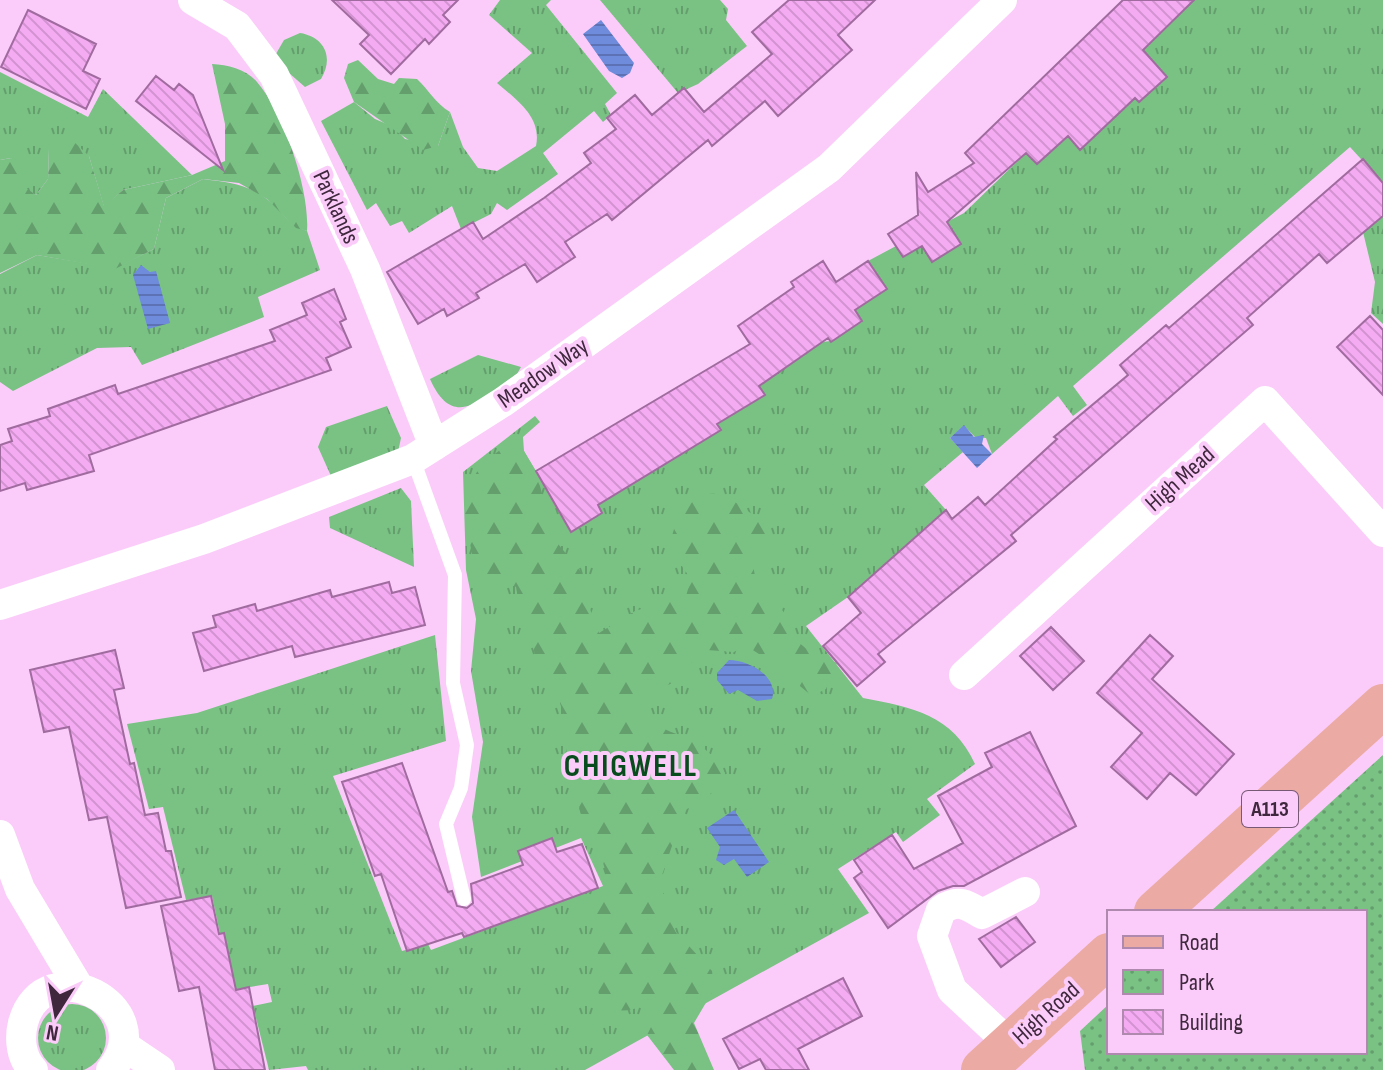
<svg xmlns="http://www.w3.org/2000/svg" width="1383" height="1070" viewBox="0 0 1383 1070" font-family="'Sofia Sans Condensed',sans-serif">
	<defs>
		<pattern id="grass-tufts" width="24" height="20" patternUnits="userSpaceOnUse" patternTransform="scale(2)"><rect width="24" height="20" fill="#79c284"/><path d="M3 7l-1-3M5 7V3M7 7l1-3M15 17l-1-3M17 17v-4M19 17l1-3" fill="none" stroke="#659e6d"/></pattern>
		<pattern id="forest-firs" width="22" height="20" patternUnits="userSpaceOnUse" patternTransform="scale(2)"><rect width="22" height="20" fill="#79c284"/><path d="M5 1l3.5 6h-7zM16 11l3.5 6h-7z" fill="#659e6d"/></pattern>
		<pattern id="park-dots" width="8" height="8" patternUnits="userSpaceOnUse" patternTransform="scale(2)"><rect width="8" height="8" fill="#79c284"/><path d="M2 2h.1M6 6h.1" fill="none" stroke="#659e6d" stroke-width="1.8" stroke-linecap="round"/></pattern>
		<pattern id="water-rules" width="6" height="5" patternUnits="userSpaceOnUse" patternTransform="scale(2)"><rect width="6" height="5" fill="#6e8bdc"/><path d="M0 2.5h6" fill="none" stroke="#5c72b4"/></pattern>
		<pattern id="building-back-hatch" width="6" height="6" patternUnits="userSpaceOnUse" patternTransform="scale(2)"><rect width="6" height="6" fill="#f5abf2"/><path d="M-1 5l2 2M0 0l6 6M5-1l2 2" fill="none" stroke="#d393d1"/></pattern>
	</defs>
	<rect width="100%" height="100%" fill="#fbccf9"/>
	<path fill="url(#grass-tufts)" d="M 500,0 L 551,0 L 546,5 L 617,93 L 605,104 L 611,115 L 603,122 L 594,111 L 543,153 L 558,174 L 507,210 L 497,203 L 491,214 L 461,229 L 452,206 L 409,233 L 402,221 L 390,226 L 376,203 L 367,210 L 321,121 L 354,102 L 375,119 L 394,127 L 405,139 L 438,146 L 450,112 L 463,147 L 478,168 L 497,171 L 536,146 C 542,117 517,100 497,83 L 532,53 L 489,15 Z
		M 600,0 L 720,0 L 728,9 L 726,20 L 747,46 L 698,84 L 678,93 Z
		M 1194,0 L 1383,0 L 1383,183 L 1350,147 L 1073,386 L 1087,405 L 1073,416 L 1058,396 L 992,454 L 986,438 L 975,437 L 964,426 L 950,438 L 963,452 L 924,485 L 946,510 L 848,597 L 806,626 L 863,698 C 912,707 953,715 975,764 L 927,799 L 940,815 L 903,842 L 896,832 L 838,869 L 869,913 L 585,1070 L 308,1070 L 306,1066 L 269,1070 L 253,1006 L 272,1002 L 268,984 L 232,990 L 212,896 L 186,900 L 163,807 L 149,809 L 127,724 L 197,713 L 435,635 L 446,741 L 333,776 L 402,951 L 428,944 L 431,950 L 603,886 L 581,838 L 481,877 L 472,817 L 483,742 L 471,671 L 476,619 L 466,570 L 463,472 L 535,416 L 540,422 L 523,437 L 524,451 L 570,531 L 602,513 L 586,486 L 606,475 L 617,494 L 634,483 L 620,457 L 656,469 L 721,430 L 717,424 L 764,396 L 759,386 L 822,342 L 831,341 L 862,322 L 855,310 L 886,289 L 868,261 L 896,246 L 903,257 L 922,246 L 961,244 L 947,222 L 964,213 L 1026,153 L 1037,164 L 1068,136 L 1080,150 L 1105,126 L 1099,118 L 1130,93 L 1139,102 L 1167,77 L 1142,49 Z
		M 300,33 C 325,37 334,58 321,79 L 305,87 L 273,59 L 284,40 Z
		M 0,72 L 88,117 L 103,89 L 192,175 L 123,190 L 104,207 L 89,156 L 49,149 L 48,179 L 36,195 L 26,189 L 11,158 L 0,160 Z
		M 203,179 C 226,182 249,184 268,200 C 282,211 289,225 307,231 L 320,270 L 258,297 L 264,317 L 142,365 L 131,347 L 97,348 L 13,391 L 0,382 L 0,274 L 37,255 L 115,268 L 154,249 L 166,198 Z
		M 1383,216 L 1383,324 L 1371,313 L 1375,282 L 1363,232 Z
		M 478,355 L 521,367 L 517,374 C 483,397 454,433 430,379 Z
		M 387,406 L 401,438 L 398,452 L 331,476 L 318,447 L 326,427 Z
		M 401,488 L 411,501 L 414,567 L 330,528 L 329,517 Z
		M38 1038a34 34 0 1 1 68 0a34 34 0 1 1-68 0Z"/>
	<path fill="url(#forest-firs)" d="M 358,60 L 378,79 L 394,84 L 399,78 L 417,79 C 429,90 435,103 450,112 L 438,146 L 423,150 L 354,102 L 344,78 L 348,64 Z
		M 212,64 C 228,65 246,69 257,82 C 284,113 310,191 307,231 L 296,228 L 267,199 L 239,183 L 203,179 L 166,198 L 154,249 L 115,269 L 37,255 L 0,273 L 0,160 L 11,158 L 23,166 L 26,188 L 36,195 L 48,179 L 49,149 L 72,140 L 89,156 L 104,206 L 123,190 L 192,175 L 225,161 L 225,124 Z
		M 500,450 L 524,451 L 536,471 L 554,539 L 581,572 L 584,593 L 599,633 L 635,611 L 686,596 L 691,579 C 685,570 674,557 672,546 C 669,525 692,490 716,494 C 733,496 751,515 765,524 L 770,537 L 753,565 L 755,576 L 786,615 L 797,641 L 809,651 L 837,663 L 826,689 L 812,696 L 789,677 L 784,662 L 770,661 L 745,645 L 734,652 L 707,650 L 696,656 L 679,680 L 644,696 L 638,711 C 668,741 699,729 725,773 L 713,792 L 684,811 L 661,878 L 668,916 L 676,932 L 712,971 L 714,989 L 694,1023 L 714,1070 L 674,1070 L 647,1035 L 653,1023 L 651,1012 L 642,1006 C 627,1012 619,1012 604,1006 C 588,975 601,958 599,929 C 598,921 592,913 590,905 L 609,884 L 602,859 L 593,849 L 585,830 L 567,759 L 564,716 L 558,697 L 536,663 L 530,626 L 521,614 L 516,587 L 492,575 L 475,575 C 469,517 446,491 500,450 Z"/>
	<path fill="url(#park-dots)" d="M 1383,755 L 1383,1070 L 1085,1070 L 1080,1031 L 1109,1004 L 1109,1052 L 1365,1052 L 1365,912 L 1210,912 Z"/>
	<path fill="url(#water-rules)" d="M 601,20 L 634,63 L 630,73 L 622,78 L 609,71 L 583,34 Z
		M 141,265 L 150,272 L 156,271 L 170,323 L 148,329 L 133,275 Z
		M 964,425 L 974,437 L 984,435 L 982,444 L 992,454 L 977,468 L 950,438 Z
		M 729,660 C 748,660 779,676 772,699 L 757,701 L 738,690 L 729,694 L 717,680 L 717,673 Z
		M 734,810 L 769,862 L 747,877 L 734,859 L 724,865 L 716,860 L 720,847 L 707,828 Z"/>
	<path fill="url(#building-back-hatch)" stroke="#a06b9f" stroke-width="2" d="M 332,0 L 458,0 L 443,15 L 450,22 L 429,44 L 425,39 L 391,74 L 360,44 L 369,35 Z
		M 789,0 L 875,0 L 838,35 L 852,50 L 778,116 L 765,101 L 712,146 L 708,140 L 612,220 L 607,214 L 565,242 L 575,257 L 537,282 L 525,264 L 476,293 L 479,298 L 447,316 L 444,309 L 418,324 L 387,272 L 473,222 L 483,239 L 544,198 L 591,163 L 584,153 L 616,129 L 607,118 L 635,95 L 652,115 L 684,88 L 704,112 L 772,54 L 752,32 Z
		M 1123,0 L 1194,0 L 1143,50 L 1167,77 L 1139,102 L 1135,98 L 1080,150 L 1068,136 L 1037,164 L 1026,153 L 947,222 L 961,244 L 932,262 L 922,246 L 903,257 L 888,234 L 918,215 L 916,172 L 928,192 L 974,163 L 965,153 Z
		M 28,10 L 96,44 L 83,71 L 100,79 L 86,109 L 1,67 Z
		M 156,76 L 174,90 L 179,84 L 193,95 L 223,170 L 136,101 Z
		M 1363,159 L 1383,183 L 1383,216 L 1327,263 L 1319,254 L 1247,318 L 1253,325 L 1011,535 L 1016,541 L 878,654 L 885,662 L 857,686 L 823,646 L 861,613 L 848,597 L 946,510 L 952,519 L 978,497 L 985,505 L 1057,439 L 1054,437 L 1128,375 L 1120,365 L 1166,325 L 1169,328 Z
		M 823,261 L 836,282 L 868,261 L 887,289 L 855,310 L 862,321 L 831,342 L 828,338 L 759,386 L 765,395 L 717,424 L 721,430 L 598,505 L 602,513 L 571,532 L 536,471 L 750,344 L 738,326 L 794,287 L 791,282 Z
		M 334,289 L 346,319 L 340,322 L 351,347 L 326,358 L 331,370 L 89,455 L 94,471 L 27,490 L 25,483 L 0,491 L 0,445 L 12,441 L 8,429 L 50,416 L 48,409 L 115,385 L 118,394 L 275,341 L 270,330 L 307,315 L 302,303 Z
		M 1370,316 L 1383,330 L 1383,395 L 1337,347 Z
		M 389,582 L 392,593 L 415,587 L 425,625 L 295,657 L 292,646 L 204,671 L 193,633 L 216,627 L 213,616 L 255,604 L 257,611 L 330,590 L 332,597 Z
		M 1051,627 L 1084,661 L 1053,690 L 1020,656 Z
		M 1150,635 L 1173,656 L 1152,679 L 1234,754 L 1196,795 L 1170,773 L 1147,799 L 1111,767 L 1142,733 L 1097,693 Z
		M 115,650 L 124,688 L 114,690 L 130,764 L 134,763 L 145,815 L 158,813 L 166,851 L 171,851 L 181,897 L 126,908 L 107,817 L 89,820 L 69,727 L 44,732 L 30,670 Z
		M 1030,732 L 1076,826 L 964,886 L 953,886 L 938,891 L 888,928 L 854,878 L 862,872 L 854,860 L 892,835 L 914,869 L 963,843 L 938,796 L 992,767 L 985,753 Z
		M 402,763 L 448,892 L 452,891 L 457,906 L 467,908 L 473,903 L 471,884 L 523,865 L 518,851 L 552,838 L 557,852 L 582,844 L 598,888 L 464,937 L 462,933 L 407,951 L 381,874 L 375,876 L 342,782 Z
		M 211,896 L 219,934 L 224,933 L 236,990 L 249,987 L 265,1070 L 215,1070 L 199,987 L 179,991 L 161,906 Z
		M 1016,917 L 1035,942 L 1001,967 L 979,939 Z
		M 843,978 L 862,1016 L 798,1049 L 809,1070 L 766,1070 L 760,1059 L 739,1069 L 723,1039 Z"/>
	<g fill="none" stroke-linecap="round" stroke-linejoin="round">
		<path stroke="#fff" stroke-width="14" d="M 413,459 L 455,575 L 453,683 L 467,745 L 461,788 L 446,824 L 464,899"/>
		<path stroke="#fff" stroke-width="30" d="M 193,0 L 237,26 L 274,75 L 365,269 L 434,446
			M 0,605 L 204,539 L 413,459 L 503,402 L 829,168 L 1002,0
			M 964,675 L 1265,401 L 1383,532
			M 0,835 L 20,889 L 78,986
			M 123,1045 L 160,1070
			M 1011,1045 L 952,990 L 932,936 L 941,910 C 958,899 966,904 982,914 L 1025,892
			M 33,1070 C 21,1058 19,1039 23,1023 C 43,947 163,1005 111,1070"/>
		<path stroke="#ebaaa3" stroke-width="44" d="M 1156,912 L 1383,706
			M 983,1070 L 1109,955"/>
	</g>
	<g text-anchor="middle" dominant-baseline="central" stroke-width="8" stroke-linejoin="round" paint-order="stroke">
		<rect fill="#fbccf9" stroke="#775976" stroke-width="2" x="1242" y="791" width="56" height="36" rx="6"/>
		<g font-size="22" font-weight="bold" fill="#3f283e">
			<text x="1270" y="809">A113</text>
		</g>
		<g font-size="24" fill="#3f283e" stroke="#fbccf9">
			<text transform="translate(336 207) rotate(65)">Parklands</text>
			<text transform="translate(543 373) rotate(-35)">Meadow Way</text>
			<text transform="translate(1180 479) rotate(-42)">High Mead</text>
			<text transform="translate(1046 1013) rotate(-42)">High Road</text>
		</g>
		<g font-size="32" font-weight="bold" letter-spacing="2" fill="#084b1c" stroke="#fbccf9">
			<text x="631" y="766">CHIGWELL</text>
		</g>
	</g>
	<rect x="1107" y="910" width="260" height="144" fill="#fbccf9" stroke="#b08aae" stroke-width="2"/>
	<rect x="1123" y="936" width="40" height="12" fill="#ebaaa3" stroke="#b08aae" stroke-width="2"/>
	<text x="1179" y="950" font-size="24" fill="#3f283e">Road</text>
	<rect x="1123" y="970" width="40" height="24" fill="url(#park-dots)" stroke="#b08aae" stroke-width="2"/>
	<text x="1179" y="990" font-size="24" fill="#3f283e">Park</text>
	<rect x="1123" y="1010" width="40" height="24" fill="url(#building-back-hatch)" stroke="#b08aae" stroke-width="2"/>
	<text x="1179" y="1030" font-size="24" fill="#3f283e">Building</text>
	<g transform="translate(56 1014) rotate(191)" stroke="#fbccf9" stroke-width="6" paint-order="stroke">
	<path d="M0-6L14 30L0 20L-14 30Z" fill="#3f283e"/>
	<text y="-12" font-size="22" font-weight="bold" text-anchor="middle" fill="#3f283e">N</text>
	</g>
</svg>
